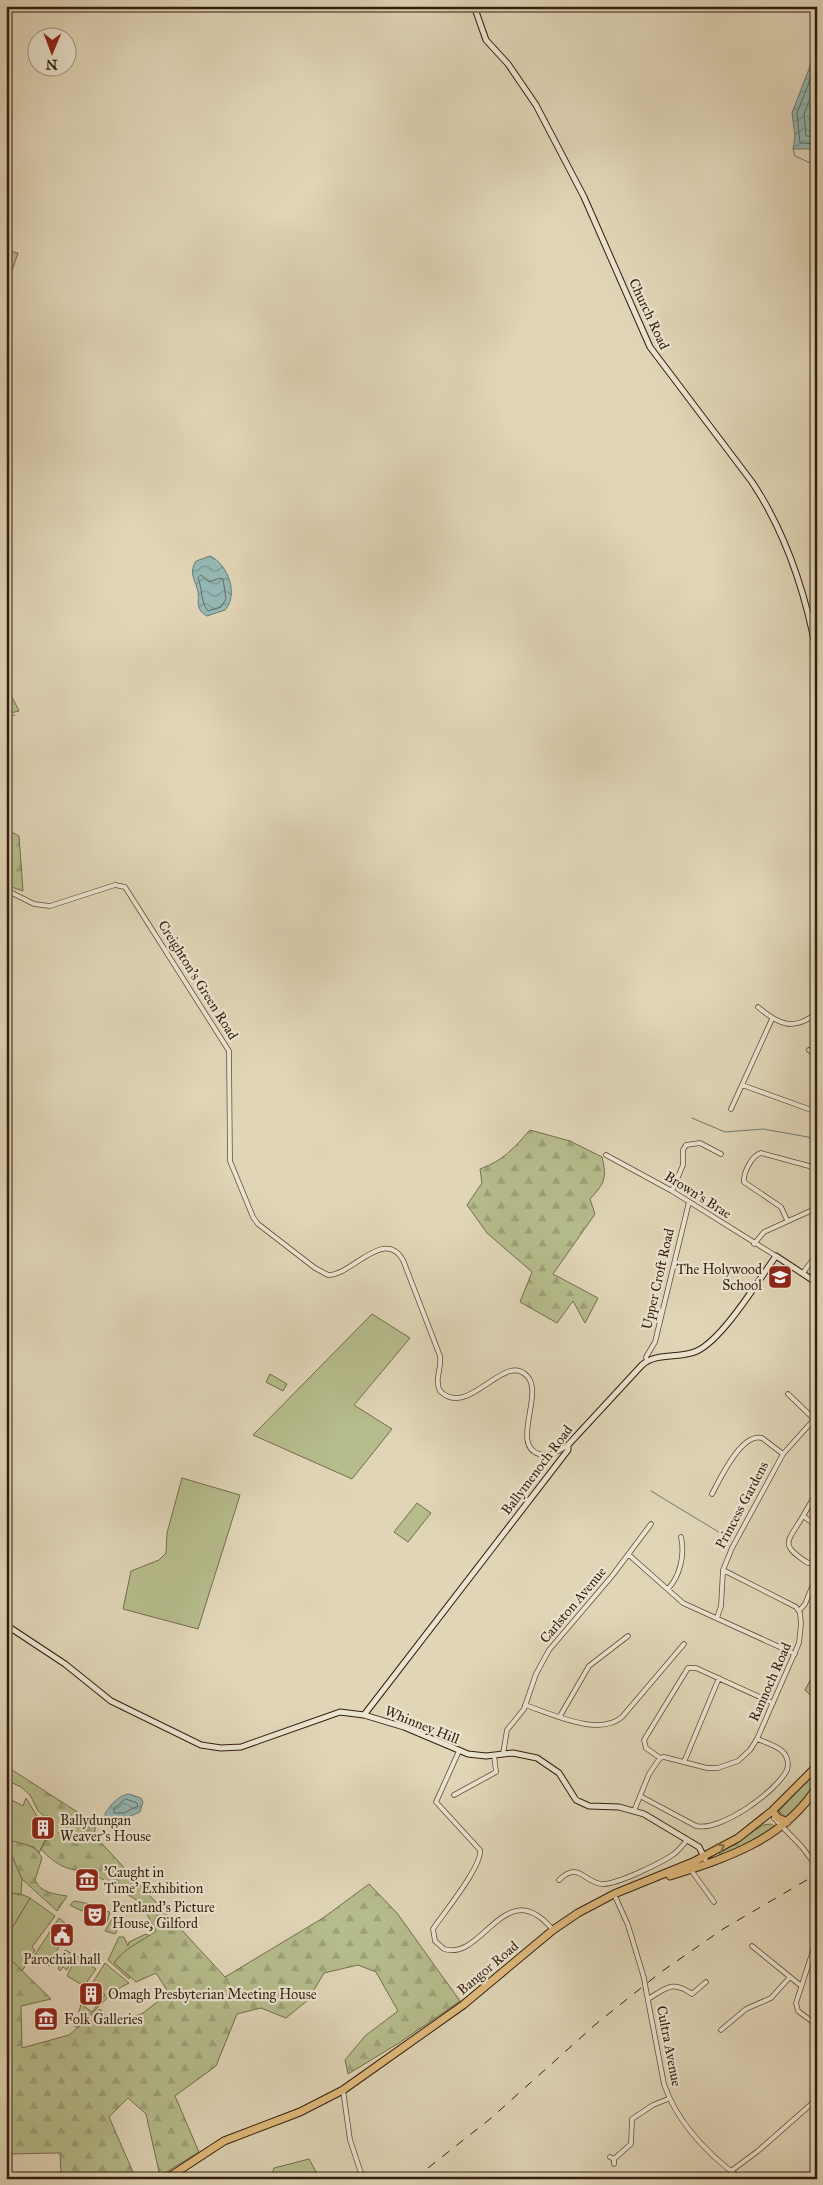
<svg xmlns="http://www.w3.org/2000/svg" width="823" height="2185" viewBox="0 0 823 2185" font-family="'IM FELL Great Primer',serif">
	<defs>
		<pattern id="forest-firs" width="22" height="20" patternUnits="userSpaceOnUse" patternTransform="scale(1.25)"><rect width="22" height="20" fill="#b6bc8c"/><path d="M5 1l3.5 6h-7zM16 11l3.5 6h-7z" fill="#9da178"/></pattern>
		<pattern id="water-waves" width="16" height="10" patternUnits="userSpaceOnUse" patternTransform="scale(1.25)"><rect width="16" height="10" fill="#95b8b5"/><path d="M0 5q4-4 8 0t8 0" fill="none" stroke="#7a9592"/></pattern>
	</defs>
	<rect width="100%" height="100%" fill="#e0d5b7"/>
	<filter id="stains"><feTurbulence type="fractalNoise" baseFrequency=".004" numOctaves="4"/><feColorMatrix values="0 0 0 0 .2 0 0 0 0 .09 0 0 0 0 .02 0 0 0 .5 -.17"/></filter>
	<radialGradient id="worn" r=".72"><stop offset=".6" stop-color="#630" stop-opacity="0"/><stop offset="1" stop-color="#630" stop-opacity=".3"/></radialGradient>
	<path fill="#b6bc8c" stroke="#746d4c" d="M 372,1314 L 410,1338 L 354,1405 L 392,1429 L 352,1479 L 253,1435 Z
		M 270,1374 L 287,1384 L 283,1391 L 266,1382 Z
		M 182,1478 L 240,1495 L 198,1629 L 123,1609 L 131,1571 L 159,1560 L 166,1553 L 167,1533 Z
		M 417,1503 L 431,1513 L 408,1542 L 394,1532 Z
		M 6,1797 L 23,1806 L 26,1798 L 37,1816 L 44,1822 L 38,1830 L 42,1833 L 48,1825 L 54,1828 L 44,1842 L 39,1853 L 34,1847 L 6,1840 Z
		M 6,1856 L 12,1856 L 22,1879 L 21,1894 L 6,1893 Z
		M 30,1898 L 55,1916 L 32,1947 L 35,1950 L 22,1971 L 6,1955 L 6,1938 Z
		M 74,1901 L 101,1906 L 100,1910 L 110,1912 L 107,1922 L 101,1919 L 103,1914 L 84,1908 L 82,1911 L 70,1905 Z
		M 59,1918 L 65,1923 L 55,1942 L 60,1945 L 49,1966 L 34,1956 Z
		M 112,1919 L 118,1920 L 121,1924 L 115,1934 L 105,1931 Z
		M 146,1934 L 149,1936 C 135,1946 124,1949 114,1963 L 130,1977 L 129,1979 L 108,1960 L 119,1937 L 124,1937 L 128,1946 L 129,1942 Z
		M 65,1950 L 75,1955 L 67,1970 L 63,1967 L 60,1971 L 58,1969 Z
		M 77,1956 L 96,1969 L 84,1986 L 67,1976 Z
		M 105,1963 L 129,1983 C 108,1992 95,2013 78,2027 L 75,2027 L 81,2004 L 92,2012 L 105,1995 L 91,1985 Z
		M 309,2159 L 320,2179 L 270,2179 L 274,2168 Z"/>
	<path fill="url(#forest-firs)" stroke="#746d4c" d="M 6,250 L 18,253 L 6,288 Z
		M 6,685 L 19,711 L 6,714 Z
		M 6,829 L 19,836 L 23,891 L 6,885 Z
		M 530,1130 L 570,1141 L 602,1157 C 607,1178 605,1183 590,1199 L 595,1214 L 553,1274 L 598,1298 L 585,1323 L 573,1301 L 557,1323 L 520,1302 L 532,1272 L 487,1233 L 467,1205 L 482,1183 L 480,1169 C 504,1160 513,1149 530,1130 Z
		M 817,1668 L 817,1702 L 805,1690 Z
		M 6,1766 L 96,1824 L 94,1835 L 225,1977 L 323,1918 L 369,1884 L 397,1913 L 460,2001 L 399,2043 L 348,2074 L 345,2060 L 365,2036 L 398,2011 L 376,1972 L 358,1965 L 324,1973 L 308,2000 L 286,2018 L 261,2008 L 237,2014 L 216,2066 L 175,2096 L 199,2152 L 160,2176 L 146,2114 L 128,2098 L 109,2117 L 136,2179 L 6,2179 L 6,2175 L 61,2173 L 60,2153 L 6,2154 L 6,1955 L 51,1999 L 21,2006 L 22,2048 L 69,2035 L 100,2009 L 114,2025 L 143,2013 L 169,1993 L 156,1973 L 136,1982 L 114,1963 C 124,1948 141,1942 156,1931 L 143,1907 L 135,1899 L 87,1870 C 69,1873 52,1862 41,1849 L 55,1825 L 38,1811 L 30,1795 L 21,1787 L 6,1780 Z
		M 817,1769 C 817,1788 799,1805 788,1819 L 779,1811 Z
		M 771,1824 L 776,1828 L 756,1842 L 719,1857 L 720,1853 L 763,1825 Z
		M 6,1840 C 21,1843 35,1844 42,1858 L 35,1880 C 41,1893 54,1894 67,1896 L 57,1911 L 22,1879 L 12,1856 L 6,1856 Z
		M 6,1893 L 21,1894 L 30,1898 L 6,1938 Z"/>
	<path fill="url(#water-waves)" stroke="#6d7a72" d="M 817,48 L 817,149 L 793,149 L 795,136 L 792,113 Z
		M 210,556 C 228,564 239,595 225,610 L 207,616 C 193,609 201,598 197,588 C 194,578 189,572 196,561 Z
		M 129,1794 L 141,1798 L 143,1802 L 140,1812 L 124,1819 L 106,1819 L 105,1814 C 110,1805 119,1795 129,1794 Z"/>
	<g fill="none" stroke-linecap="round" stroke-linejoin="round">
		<path stroke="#646b61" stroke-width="1" d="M 817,62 L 797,113 L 800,143 L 817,144
			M 817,80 L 804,114 L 806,136 L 817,137
			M 201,575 L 209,582 L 220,578 L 223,579 L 226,599 L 221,607 L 208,611 C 200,601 203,589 198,578 Z
			M 126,1799 L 137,1803 L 138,1806 L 124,1813 L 114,1813 L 114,1809 Z"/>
		<path stroke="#6d7a72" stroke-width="1" d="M 793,149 L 795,156 L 817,166
			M 6,717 L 15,715
			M 692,1118 L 725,1132 L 763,1129 L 808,1137 L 817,1142
			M 651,1491 L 722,1534"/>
		<defs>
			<path id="street" d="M 6,890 L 34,904 L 50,906 L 115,885 L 125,887 L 229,1051 L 230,1161 L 253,1217 L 258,1224 L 315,1268 L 328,1275 C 351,1276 384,1227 403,1260 L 440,1356 C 442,1369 434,1379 440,1391 C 469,1420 505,1349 528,1377 C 543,1395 511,1446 539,1454 C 549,1457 560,1451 568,1445
				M 758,1007 C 778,1024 793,1032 817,1013
				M 809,1050 L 817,1056
				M 742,1085 L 817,1112
				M 731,1109 L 772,1019
				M 606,1155 L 672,1191 L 776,1256
				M 672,1191 L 683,1165 L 683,1150 L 686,1145 L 700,1143 L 721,1154
				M 787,1220 L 781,1207 L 744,1182 C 743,1173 752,1155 761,1153 L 809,1166 L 817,1171
				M 754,1244 L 764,1232 L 817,1208
				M 803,1273 L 811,1262 L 817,1259
				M 647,1361 L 646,1357 L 655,1342 L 689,1202
				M 788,1394 L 814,1419
				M 817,1492 L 803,1516 L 817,1526
				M 712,1494 C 720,1479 741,1433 762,1438 L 783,1454
				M 803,1516 C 787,1543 779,1544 808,1563 L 812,1562
				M 629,1555 L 683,1603 L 795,1654
				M 668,1589 C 680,1576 685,1555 681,1537
				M 799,1611 L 805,1604 L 812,1587
				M 717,1618 L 721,1606 L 723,1570 L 732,1548 L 783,1454 L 817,1416
				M 525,1705 C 552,1714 599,1737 622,1717 L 684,1644
				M 560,1716 L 589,1666 L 628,1636
				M 459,1751 L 436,1802 L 480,1850 C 483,1865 443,1914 433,1929 L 435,1941 L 444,1949 C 483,1962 505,1872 553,1930
				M 503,1754 L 507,1730 L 524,1709 L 536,1674 L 549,1650 L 612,1576 L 651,1524
				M 660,1758 L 664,1757 L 707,1768 L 718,1768 L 738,1761 L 750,1750 L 757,1739 L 799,1643 L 801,1624 L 800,1613 L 796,1607 L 723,1570
				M 660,1758 L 646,1748 L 644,1740 L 688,1668 L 696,1668 L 773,1703
				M 684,1762 L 719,1678
				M 454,1795 L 496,1772 L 494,1755
				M 640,1796 L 696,1826 C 720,1832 776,1792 787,1770 C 792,1750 773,1745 757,1739
				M 634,1811 L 649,1774 L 660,1758
				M 774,1818 L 802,1847 L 817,1867
				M 691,1870 L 714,1902
				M 559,1880 C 579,1860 585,1884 603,1884 C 618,1884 661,1863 674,1854 C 679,1850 683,1845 687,1840
				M 614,1894 L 628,1925 L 644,1978
				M 817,1938 L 796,2003 L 798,2011 L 817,2025
				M 752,1946 L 800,1985
				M 646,1990 L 664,2084 C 677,2123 709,2155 741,2179
				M 648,1999 C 667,1988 672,1980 692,1994 L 706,1982
				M 721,2030 L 746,2009 L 771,1998 L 790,1977
				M 343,2090 L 350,2140 L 363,2179
				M 610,2157 L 614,2159 L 614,2164
				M 614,2159 L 631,2144 L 632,2119 L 653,2105 L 668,2099
				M 731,2171 L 758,2151 L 817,2099"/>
			<path id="secondary" d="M 474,6 L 486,40 L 508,64 L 536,105 L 584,197 L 650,347 L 752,482 C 786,533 806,595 817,655
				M 6,1625 L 65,1664 L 111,1701 L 201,1745 L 221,1748 L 241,1747 L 340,1712 L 364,1715 L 404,1727 L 468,1754 L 486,1756 L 513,1753 L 537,1758 L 559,1773 L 576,1800 L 589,1806 L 619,1807 L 644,1814 L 699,1847 L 705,1859
				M 364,1715 L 568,1450 L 568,1445 L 642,1365 C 657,1352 680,1359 697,1351 C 723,1339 758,1281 776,1256 L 817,1283"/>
			<path id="highway" d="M 772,1811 L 778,1818 L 787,1822
				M 670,1876 C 727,1858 783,1840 817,1787
				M 166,2179 L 224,2141 L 300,2112 L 343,2090 L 463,2005 L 553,1930 L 578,1913 L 614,1894 L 693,1862 L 738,1838 L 772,1811 L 817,1766"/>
		</defs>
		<use href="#street" stroke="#5e4c38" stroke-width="5.5"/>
		<use href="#secondary" stroke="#321e0d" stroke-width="7"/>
		<use href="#highway" stroke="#321e0d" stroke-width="9"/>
		<use href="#street" stroke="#ebe4d0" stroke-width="4"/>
		<use href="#secondary" stroke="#ebe4d0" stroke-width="5"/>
		<use href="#highway" stroke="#e0ba7c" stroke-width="7"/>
		<path stroke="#321e0d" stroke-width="1" stroke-dasharray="9 9" stroke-linecap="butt" d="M 414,2179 L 490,2119 L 596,2024 L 661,1972 L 723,1929 L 817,1874"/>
		<defs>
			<path id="street-bridge" d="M 644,1978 L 646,1990"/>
		</defs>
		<use href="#street-bridge" stroke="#5e4c38" stroke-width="5.5" stroke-linecap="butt"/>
		<use href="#street-bridge" stroke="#ebe4d0" stroke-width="4"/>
	</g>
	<defs><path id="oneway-chevron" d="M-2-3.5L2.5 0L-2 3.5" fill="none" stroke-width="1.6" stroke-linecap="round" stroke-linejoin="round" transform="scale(1.25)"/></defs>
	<use stroke="#896c44" href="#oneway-chevron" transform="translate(721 1847) rotate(-28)"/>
	<defs>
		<symbol id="school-square" viewBox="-11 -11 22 22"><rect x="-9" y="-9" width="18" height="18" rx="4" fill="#8f2418" stroke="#ebe4d0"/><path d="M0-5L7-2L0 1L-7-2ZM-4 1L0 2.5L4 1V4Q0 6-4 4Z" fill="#fff"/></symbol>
		<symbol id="building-square" viewBox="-11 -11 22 22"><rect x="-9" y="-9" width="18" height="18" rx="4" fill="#8f2418" stroke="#ebe4d0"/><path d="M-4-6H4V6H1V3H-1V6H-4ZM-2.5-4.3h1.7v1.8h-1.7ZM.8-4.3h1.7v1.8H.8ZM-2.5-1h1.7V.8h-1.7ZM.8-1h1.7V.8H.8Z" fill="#fff"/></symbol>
		<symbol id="museum-square" viewBox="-11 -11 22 22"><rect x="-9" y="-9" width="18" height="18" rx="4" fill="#8f2418" stroke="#ebe4d0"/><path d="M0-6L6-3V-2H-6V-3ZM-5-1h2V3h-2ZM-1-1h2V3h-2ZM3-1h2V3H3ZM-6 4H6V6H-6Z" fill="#fff"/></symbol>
		<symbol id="theatre-square" viewBox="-11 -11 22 22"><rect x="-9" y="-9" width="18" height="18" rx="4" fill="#8f2418" stroke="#ebe4d0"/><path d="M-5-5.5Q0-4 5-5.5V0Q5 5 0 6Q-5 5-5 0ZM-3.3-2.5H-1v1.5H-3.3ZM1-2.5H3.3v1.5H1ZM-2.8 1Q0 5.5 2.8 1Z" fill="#fff"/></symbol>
		<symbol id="civic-square" viewBox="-11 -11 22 22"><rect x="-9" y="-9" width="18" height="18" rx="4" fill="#8f2418" stroke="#ebe4d0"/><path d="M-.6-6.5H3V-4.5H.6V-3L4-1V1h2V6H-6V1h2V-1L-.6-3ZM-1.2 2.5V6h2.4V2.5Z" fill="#fff"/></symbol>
	</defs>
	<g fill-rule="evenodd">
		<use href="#school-square" x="766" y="1263" width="28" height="28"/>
		<use href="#building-square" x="29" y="1814" width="28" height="28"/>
		<use href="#museum-square" x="73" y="1866" width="28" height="28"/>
		<use href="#theatre-square" x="81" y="1901" width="28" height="28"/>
		<use href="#civic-square" x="48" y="1921" width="28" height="28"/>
		<use href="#building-square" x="77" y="1980" width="28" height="28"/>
		<use href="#museum-square" x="32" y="2005" width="28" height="28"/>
	</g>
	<g text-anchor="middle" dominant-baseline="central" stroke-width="4.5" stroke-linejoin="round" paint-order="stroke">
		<g font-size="14" fill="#321e0d" stroke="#ebe4d0">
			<text transform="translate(649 314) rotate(65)">Church Road</text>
			<text transform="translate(198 980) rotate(58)">Creighton's Green Road</text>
			<text transform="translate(698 1195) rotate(32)">Brown's Brae</text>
			<text transform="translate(658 1279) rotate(-77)">Upper Croft Road</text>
			<text transform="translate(537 1470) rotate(-53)">Ballymenoch Road</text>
			<text transform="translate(742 1505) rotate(-62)">Princess Gardens</text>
			<text transform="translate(573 1605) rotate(-50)">Carlston Avenue</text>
			<text transform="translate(770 1682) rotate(-66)">Rannoch Road</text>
			<text transform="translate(422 1725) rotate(22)">Whinney Hill</text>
			<text transform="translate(488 1968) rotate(-40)">Bangor Road</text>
			<text transform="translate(669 2046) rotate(79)">Cultra Avenue</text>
		</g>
		<g font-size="14" fill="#321e0d" stroke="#ebe4d0" text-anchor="start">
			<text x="762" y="1269" text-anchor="end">The Holywood<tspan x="762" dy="16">School</tspan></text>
			<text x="60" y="1820">Ballydungan<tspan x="60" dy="16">Weaver's House</tspan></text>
			<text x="104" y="1872">'Caught in<tspan x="104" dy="16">Time' Exhibition</tspan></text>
			<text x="112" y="1907">Pentland's Picture<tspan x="112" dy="16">House, Gilford</tspan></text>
			<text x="62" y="1959" text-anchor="middle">Parochial hall</text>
			<text x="108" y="1994">Omagh Presbyterian Meeting House</text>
			<text x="64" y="2019">Folk Galleries</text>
		</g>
	</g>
	<rect width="823" height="2185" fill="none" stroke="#e0d5b7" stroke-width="25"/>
	<rect x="8" y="8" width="808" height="2170" fill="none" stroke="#321e0d" stroke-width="2.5"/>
	<rect x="12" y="12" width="798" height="2160" fill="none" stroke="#321e0d"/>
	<g transform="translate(52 52) rotate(181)"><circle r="24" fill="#ebe4d0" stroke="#a19582"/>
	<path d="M0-4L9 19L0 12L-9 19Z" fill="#8f2418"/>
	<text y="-8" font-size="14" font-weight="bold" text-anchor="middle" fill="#321e0d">N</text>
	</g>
	<rect width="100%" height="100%" filter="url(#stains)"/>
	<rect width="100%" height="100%" fill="url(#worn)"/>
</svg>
